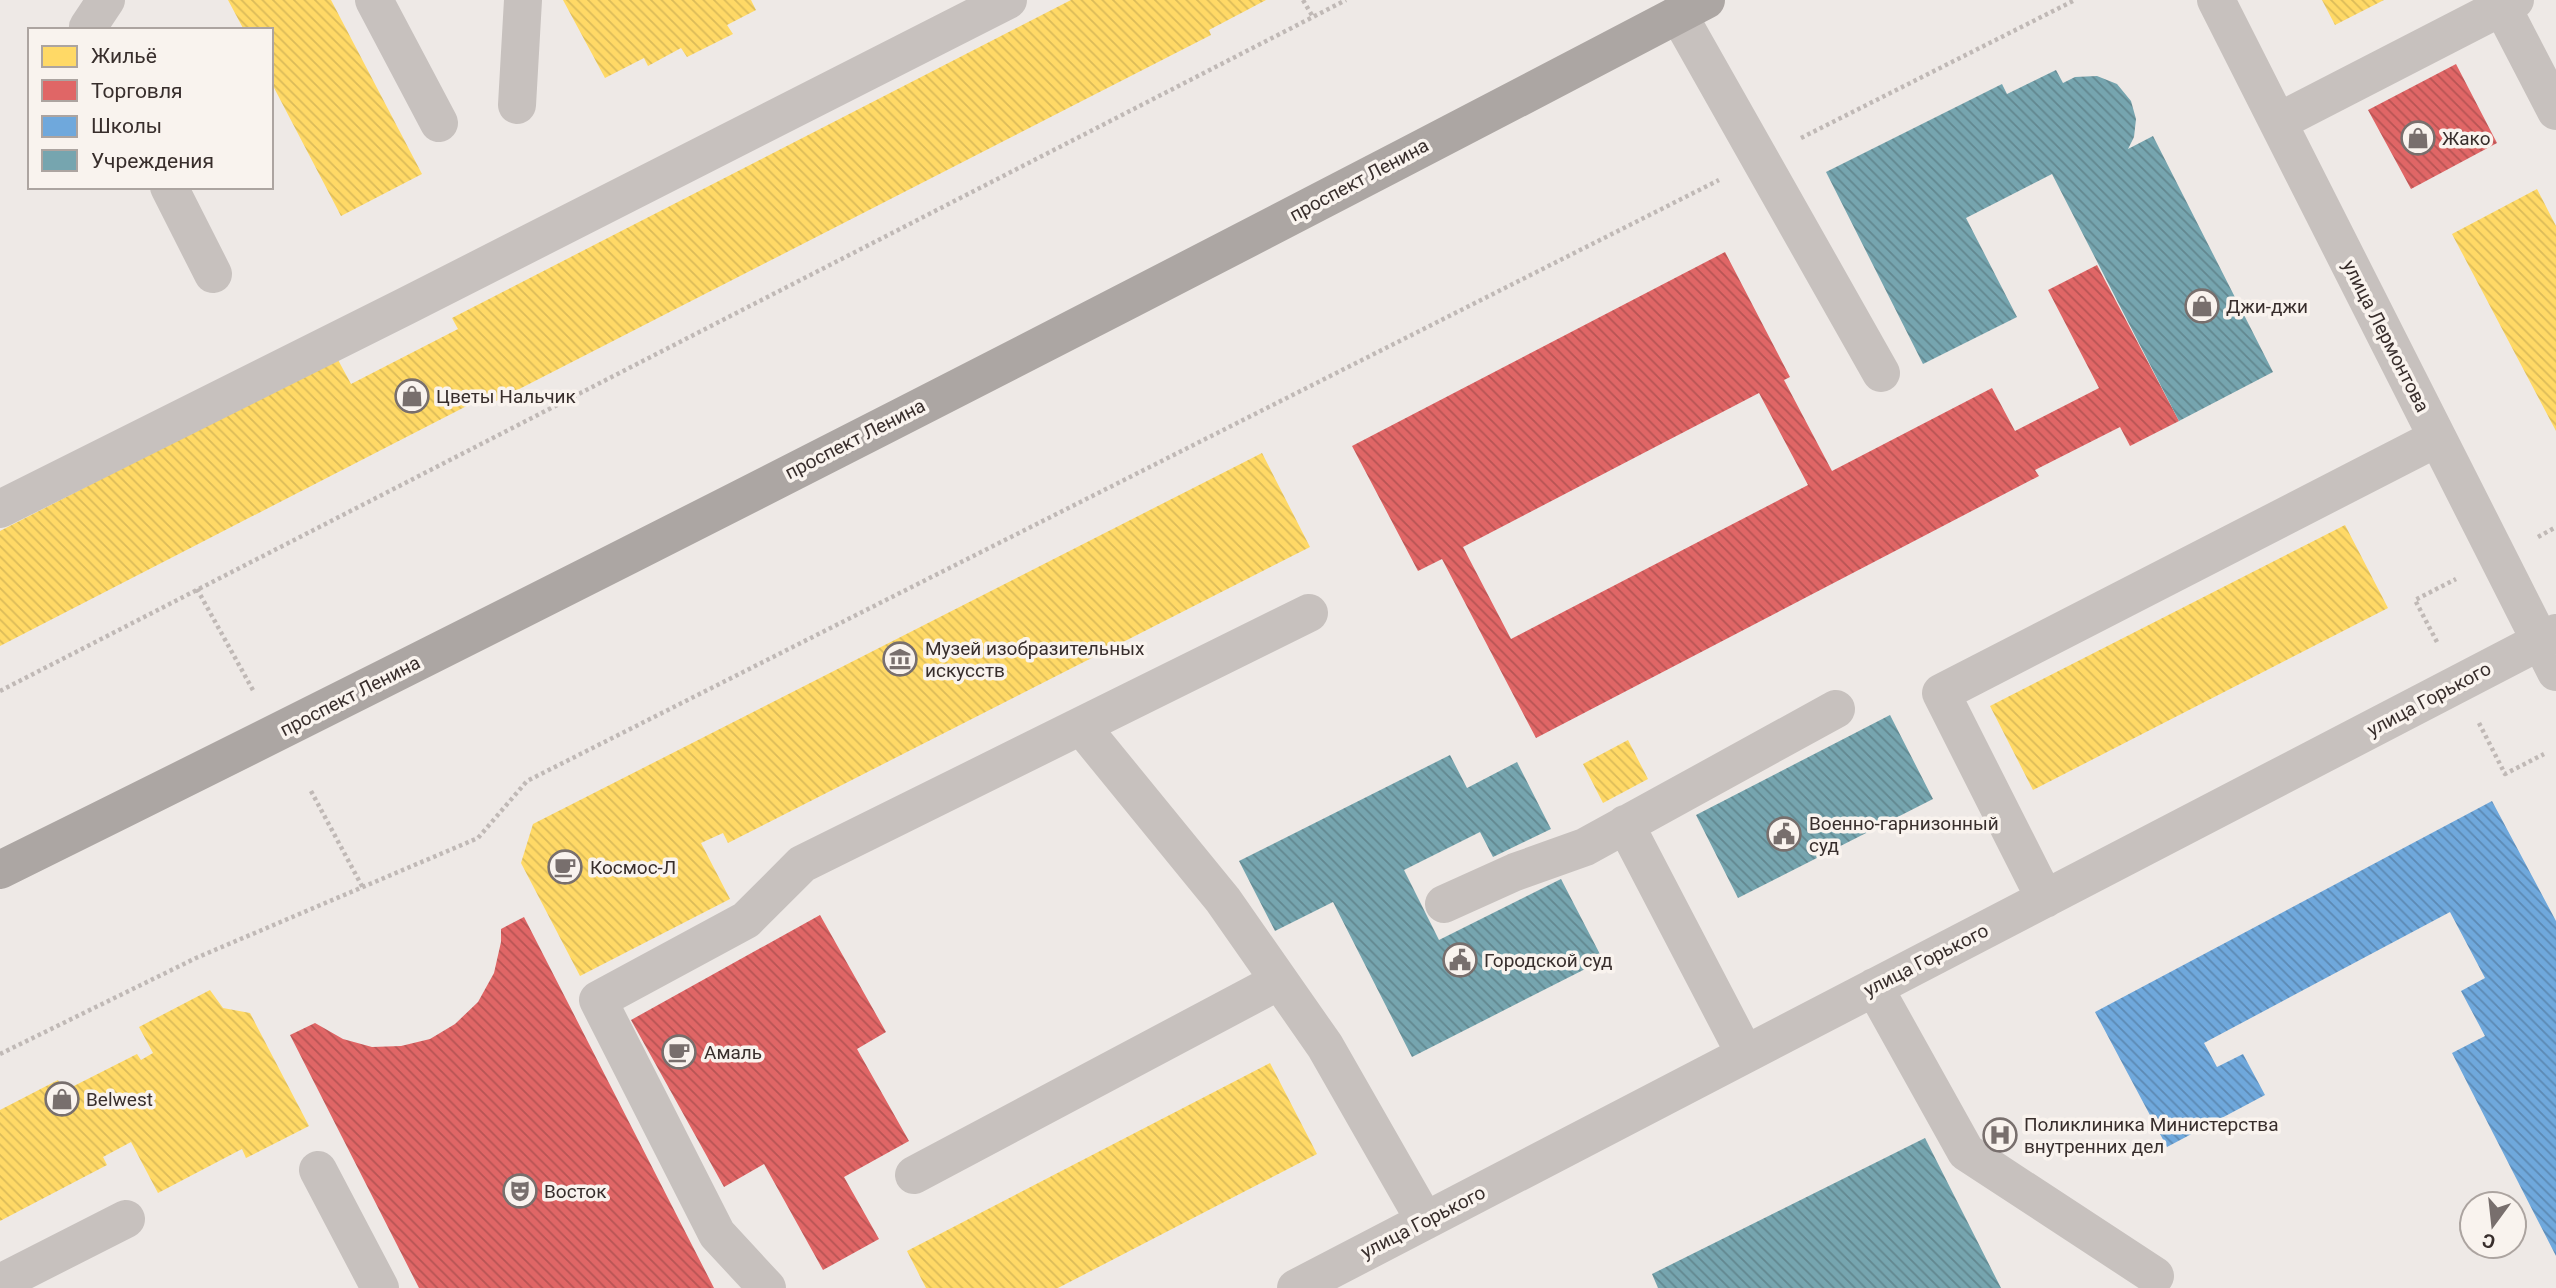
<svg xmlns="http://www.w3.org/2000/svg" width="2556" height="1288" viewBox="0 0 2556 1288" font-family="Roboto,sans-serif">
	<defs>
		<pattern id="homes-back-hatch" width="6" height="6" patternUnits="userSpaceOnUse" patternTransform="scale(1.75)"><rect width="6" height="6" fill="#ffd966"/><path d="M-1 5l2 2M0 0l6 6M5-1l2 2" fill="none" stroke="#dbbb59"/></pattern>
		<pattern id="shops-back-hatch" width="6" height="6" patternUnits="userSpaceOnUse" patternTransform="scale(1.75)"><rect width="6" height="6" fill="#e06666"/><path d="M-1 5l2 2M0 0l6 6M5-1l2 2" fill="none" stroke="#b75454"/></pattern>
		<pattern id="schools-back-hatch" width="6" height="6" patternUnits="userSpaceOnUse" patternTransform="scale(1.75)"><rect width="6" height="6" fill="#6fa8dc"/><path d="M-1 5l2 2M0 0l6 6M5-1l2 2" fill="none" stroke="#5c89b3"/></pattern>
		<pattern id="public-back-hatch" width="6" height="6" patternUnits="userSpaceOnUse" patternTransform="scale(1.75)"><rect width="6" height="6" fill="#76a5af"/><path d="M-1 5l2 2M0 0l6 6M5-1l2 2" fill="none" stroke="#62878f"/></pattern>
	</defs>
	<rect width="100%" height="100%" fill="#eee9e6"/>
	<path fill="url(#homes-back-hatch)" d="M 228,0 L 331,0 L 422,174 L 341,216 L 271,82 L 271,30 L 244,30 Z
		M 563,0 L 751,0 L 756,10 L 727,25 L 733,34 L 687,57 L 681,48 L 648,66 L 644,58 L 605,78 Z
		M 1071,0 L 1266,0 L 1209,30 L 1211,35 L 496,401 L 492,393 L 0,646 L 0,531 L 337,358 L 351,384 L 458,329 L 452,318 Z
		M 2322,0 L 2384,0 L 2335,25 Z
		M 2537,189 L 2556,226 L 2556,431 L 2452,234 Z
		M 1262,453 L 1310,547 L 728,843 L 723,833 L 701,843 L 730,899 L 580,976 L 521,863 L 533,824 Z
		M 2345,525 L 2388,608 L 2033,790 L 1990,706 Z
		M 1628,740 L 1648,779 L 1603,803 L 1583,764 Z
		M 210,990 L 223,1008 L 250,1013 L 309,1126 L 246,1158 L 242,1149 L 158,1193 L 131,1142 L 103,1157 L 107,1165 L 0,1221 L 0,1110 L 58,1080 L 64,1091 L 137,1054 L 141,1060 L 153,1053 L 139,1027 Z
		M 1270,1063 L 1317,1154 L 1058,1288 L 926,1288 L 907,1251 Z"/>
	<path fill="url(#shops-back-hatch)" fill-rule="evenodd" d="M 2456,64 L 2497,143 L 2411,189 L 2368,110 Z
		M 1725,252 L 1790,377 L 1784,380 L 1832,471 L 1992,388 L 2015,431 L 2099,388 L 2048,290 L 2097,265 L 2179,421 L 2130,446 L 2120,427 L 2035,470 L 2039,476 L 1536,738 L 1442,559 L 1418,571 L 1352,446 ZM 1759,393 L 1808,485 L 1511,639 L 1463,547 Z
		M 820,915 L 886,1032 L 857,1049 L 909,1141 L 844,1177 L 879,1239 L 823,1270 L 764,1164 L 724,1187 L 631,1020 Z
		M 524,917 L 714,1288 L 419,1288 L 290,1035 L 315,1023 L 343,1039 L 372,1047 L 401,1046 L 430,1039 L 455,1024 L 478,1002 L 494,973 L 501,942 L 501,929 Z"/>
	<path fill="url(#schools-back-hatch)" d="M 2492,801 L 2556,921 L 2556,1256 L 2452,1053 L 2485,1036 L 2461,991 L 2485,978 L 2450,912 L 2204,1043 L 2217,1067 L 2243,1054 L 2265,1095 L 2167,1147 L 2095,1012 Z"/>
	<path fill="url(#public-back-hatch)" d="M 2056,70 L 2063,83 L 2075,77 L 2097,76 L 2117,84 L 2131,101 L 2136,119 L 2134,137 L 2128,149 L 2153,136 L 2273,372 L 2179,421 L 2052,174 L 1966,218 L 2017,317 L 1923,364 L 1826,172 L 2002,84 L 2007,94 Z
		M 1890,715 L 1933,799 L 1738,898 L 1696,815 Z
		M 1450,755 L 1467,788 L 1517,762 L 1551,829 L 1493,857 L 1480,832 L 1404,870 L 1439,940 L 1561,879 L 1603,960 L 1412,1057 L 1333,902 L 1275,931 L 1239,861 Z
		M 1925,1138 L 2001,1288 L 1658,1288 L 1652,1274 Z"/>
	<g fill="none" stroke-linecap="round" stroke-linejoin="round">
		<path stroke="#c0b9b6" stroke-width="4.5" stroke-dasharray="3.5 3.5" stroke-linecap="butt" d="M 1303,0 L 1313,17
			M 1801,138 L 2075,0
			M 2538,537 L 2556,527
			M 197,589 L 254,692
			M 2437,642 L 2415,600 L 2456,579
			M 0,691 L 1346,0
			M 2479,723 L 2505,774 L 2544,754
			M 311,791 L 363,888
			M 0,1054 L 196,958 L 478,838 L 527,781 L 1719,180"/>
		<path stroke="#c7c1be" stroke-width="38" d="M 374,0 L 439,123
			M 2216,0 L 2556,672
			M 2502,7 L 2556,111
			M 1678,14 L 1881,373
			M 89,30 L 88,27 L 106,0
			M 517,105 L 523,0
			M 2278,122 L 2515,0
			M 169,187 L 213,274
			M 0,509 L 406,306 L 1008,0
			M 1081,726 L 1223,900 L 1325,1046 L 1425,1221
			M 1625,824 L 1745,1054
			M 2045,899 L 1941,693 L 2437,438
			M 1444,904 L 1515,872 L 1585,847 L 1836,709
			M 1874,987 L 1966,1152 L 2155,1276
			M 318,1170 L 380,1288
			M 914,1175 L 1279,981
			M 0,1283 L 126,1219
			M 767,1288 L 717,1234 L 598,1000 L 746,920 L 802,864 L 1309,613
			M 1296,1288 L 2556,633"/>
		<path stroke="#aca6a3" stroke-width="38" d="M 0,870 C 572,587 1140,297 1706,0"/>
	</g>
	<defs>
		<symbol id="shop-ring" viewBox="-11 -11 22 22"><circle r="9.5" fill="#f9f3ee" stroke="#786f6d" stroke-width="1.5"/><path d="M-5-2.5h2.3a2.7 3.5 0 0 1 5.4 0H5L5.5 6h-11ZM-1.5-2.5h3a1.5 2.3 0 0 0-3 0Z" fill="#786f6d"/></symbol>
		<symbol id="museum-ring" viewBox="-11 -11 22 22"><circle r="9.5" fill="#f9f3ee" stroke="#786f6d" stroke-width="1.5"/><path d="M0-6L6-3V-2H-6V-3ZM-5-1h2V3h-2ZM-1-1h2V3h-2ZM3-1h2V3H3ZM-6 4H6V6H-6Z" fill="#786f6d"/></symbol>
		<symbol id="civic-ring" viewBox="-11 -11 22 22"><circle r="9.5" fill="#f9f3ee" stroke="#786f6d" stroke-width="1.5"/><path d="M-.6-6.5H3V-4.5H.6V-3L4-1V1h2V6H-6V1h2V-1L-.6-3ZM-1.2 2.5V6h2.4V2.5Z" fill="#786f6d"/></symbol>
		<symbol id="cafe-ring" viewBox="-11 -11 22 22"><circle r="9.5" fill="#f9f3ee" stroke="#786f6d" stroke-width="1.5"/><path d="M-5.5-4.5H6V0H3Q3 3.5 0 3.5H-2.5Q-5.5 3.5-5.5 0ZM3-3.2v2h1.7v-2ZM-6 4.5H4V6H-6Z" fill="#786f6d"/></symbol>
		<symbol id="hospital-ring" viewBox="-11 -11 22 22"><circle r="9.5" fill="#f9f3ee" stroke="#786f6d" stroke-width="1.5"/><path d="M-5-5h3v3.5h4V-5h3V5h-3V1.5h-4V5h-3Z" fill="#786f6d"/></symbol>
		<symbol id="theatre-ring" viewBox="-11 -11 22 22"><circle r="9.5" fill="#f9f3ee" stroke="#786f6d" stroke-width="1.5"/><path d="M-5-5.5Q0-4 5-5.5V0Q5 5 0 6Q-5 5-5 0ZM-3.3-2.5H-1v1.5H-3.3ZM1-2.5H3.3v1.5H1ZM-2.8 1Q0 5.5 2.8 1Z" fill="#786f6d"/></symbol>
	</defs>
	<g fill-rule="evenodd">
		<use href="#shop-ring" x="2399" y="119" width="38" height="38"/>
		<use href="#shop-ring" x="2183" y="287" width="38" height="38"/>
		<use href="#shop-ring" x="393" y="377" width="38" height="38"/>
		<use href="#museum-ring" x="881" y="640" width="38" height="38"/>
		<use href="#civic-ring" x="1765" y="815" width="38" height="38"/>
		<use href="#cafe-ring" x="546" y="848" width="38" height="38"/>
		<use href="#civic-ring" x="1441" y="941" width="38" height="38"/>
		<use href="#cafe-ring" x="660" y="1033" width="38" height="38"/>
		<use href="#shop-ring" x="43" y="1080" width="38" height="38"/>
		<use href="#hospital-ring" x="1981" y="1116" width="38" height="38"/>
		<use href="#theatre-ring" x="501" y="1172" width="38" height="38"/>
	</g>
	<g text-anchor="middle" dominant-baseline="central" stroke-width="7" stroke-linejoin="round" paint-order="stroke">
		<g font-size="19" fill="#382e2c" stroke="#f9f3ee" text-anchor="start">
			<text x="2442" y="138">Жако</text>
			<text x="2226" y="306">Джи-джи</text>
			<text x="436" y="396">Цветы Нальчик</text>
			<text x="925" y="648">Музей изобразительных<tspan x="925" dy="22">искусств</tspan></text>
			<text x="1809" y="823">Военно-гарнизонный<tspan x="1809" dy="22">суд</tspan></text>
			<text x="590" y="867">Космос-Л</text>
			<text x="1484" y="960">Городской суд</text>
			<text x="704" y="1052">Амаль</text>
			<text x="86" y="1099">Belwest</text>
			<text x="2024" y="1124">Поликлиника Министерства<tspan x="2024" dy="22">внутренних дел</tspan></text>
			<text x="544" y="1191">Восток</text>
		</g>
		<g font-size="19" fill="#382e2c" stroke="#f9f3ee">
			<text transform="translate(1359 180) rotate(-28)">проспект Ленина</text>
			<text transform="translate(2386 336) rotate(63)">улица Лермонтова</text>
			<text transform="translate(855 439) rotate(-27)">проспект Ленина</text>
			<text transform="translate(350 696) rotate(-27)">проспект Ленина</text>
			<text transform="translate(2429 699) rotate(-28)">улица Горького</text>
			<text transform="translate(1926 960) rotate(-27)">улица Горького</text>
			<text transform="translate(1423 1222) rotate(-27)">улица Горького</text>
		</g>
	</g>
	<rect x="28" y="28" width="245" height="161" fill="#f9f3ee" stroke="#aca4a0" stroke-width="2"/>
	<rect x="42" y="46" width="35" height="21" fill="#ffd966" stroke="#aca4a0" stroke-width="2"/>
	<text x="91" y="63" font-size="21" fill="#382e2c">Жильё</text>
	<rect x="42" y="80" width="35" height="21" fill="#e06666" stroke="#aca4a0" stroke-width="2"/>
	<text x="91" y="98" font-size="21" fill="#382e2c">Торговля</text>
	<rect x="42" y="116" width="35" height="21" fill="#6fa8dc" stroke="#aca4a0" stroke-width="2"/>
	<text x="91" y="133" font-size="21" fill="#382e2c">Школы</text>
	<rect x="42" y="150" width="35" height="21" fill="#76a5af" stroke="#aca4a0" stroke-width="2"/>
	<text x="91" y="168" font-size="21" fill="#382e2c">Учреждения</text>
	<g transform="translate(2493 1225) rotate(195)"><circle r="33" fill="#f9f3ee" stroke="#aca4a0" stroke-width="2"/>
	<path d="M0-5L12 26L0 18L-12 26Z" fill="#786f6d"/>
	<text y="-10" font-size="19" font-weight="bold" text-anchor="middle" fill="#382e2c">С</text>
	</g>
</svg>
